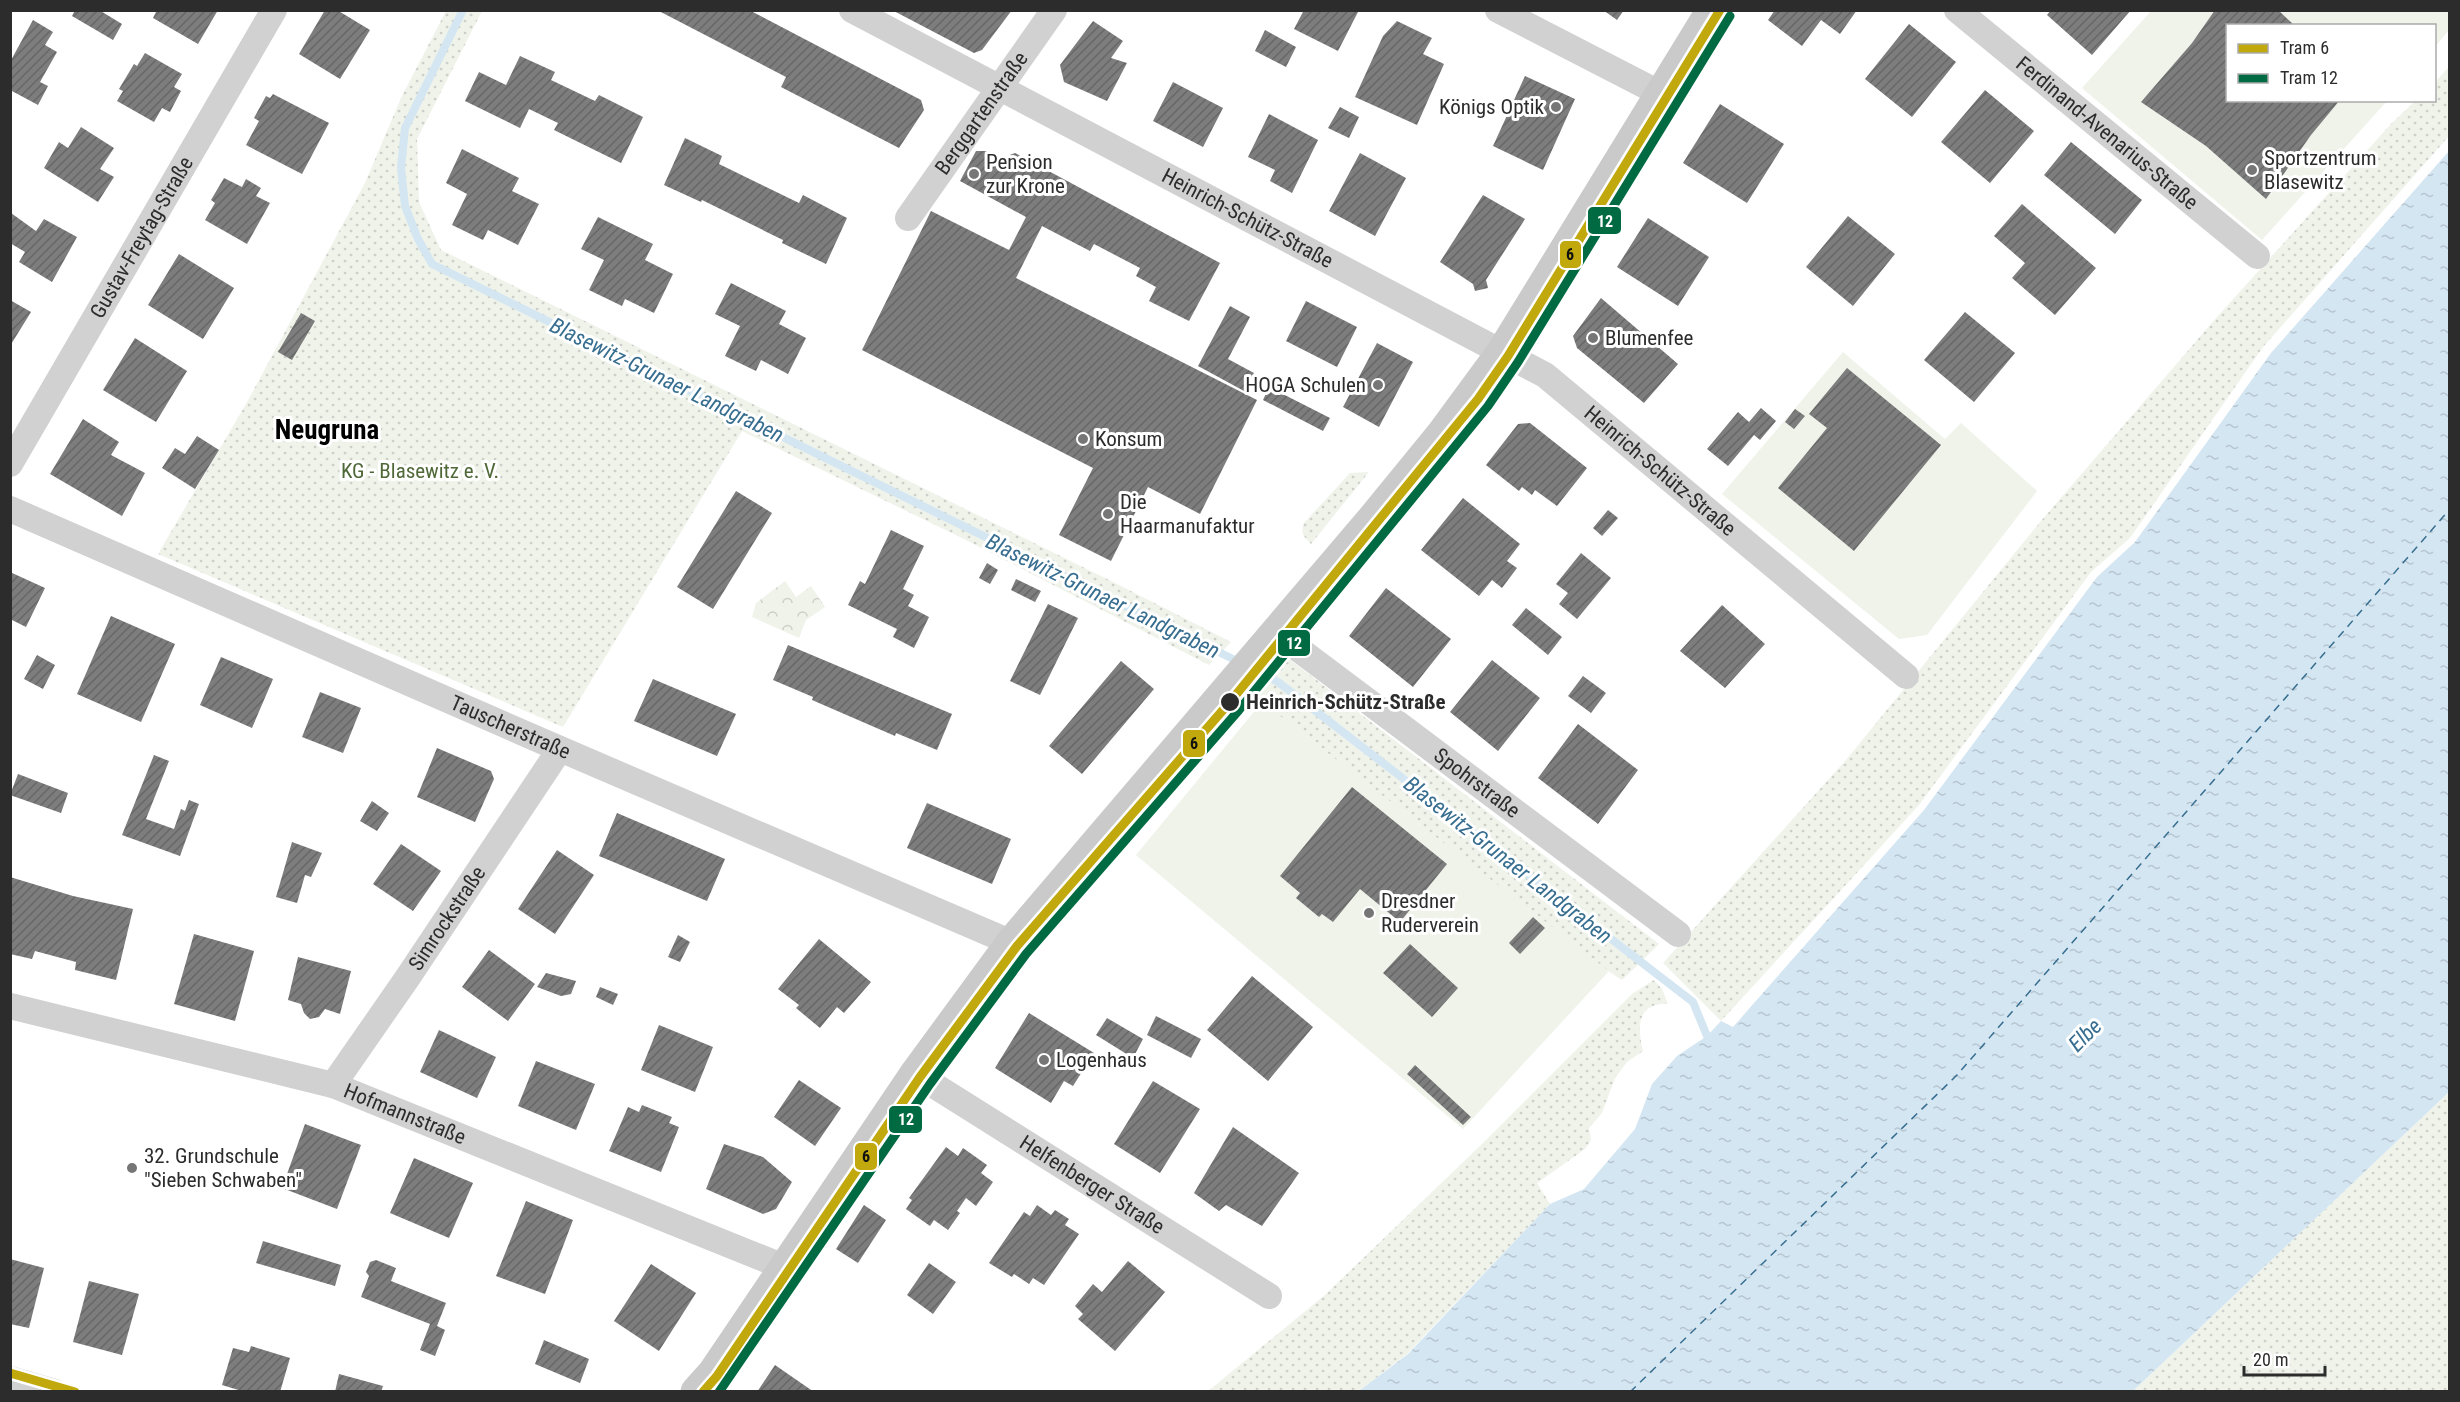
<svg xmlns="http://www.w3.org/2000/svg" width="2460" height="1402" viewBox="0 0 2460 1402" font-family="'Roboto Condensed',sans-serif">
	<defs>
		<pattern id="grass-dots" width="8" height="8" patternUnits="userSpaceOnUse" patternTransform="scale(1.5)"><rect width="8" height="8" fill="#eff3ea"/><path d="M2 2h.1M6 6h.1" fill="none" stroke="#cdd0c9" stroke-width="1.8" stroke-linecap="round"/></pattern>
		<pattern id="park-crowns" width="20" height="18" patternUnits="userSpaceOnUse" patternTransform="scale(1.5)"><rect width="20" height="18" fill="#eff3ea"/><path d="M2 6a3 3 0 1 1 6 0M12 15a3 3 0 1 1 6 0" fill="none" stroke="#cdd0c9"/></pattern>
		<pattern id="water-ripples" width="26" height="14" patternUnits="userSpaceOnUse" patternTransform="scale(1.5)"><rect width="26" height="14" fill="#d4e6f2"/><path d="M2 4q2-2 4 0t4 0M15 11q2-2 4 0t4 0" fill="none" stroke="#b6c5d0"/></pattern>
		<pattern id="building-hatch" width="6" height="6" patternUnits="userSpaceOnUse" patternTransform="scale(1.5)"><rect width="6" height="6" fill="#7d7d7d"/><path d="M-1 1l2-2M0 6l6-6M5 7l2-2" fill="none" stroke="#676767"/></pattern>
	</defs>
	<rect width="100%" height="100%" fill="#fff"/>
	<path fill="url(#grass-dots)" d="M 446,11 L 482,11 L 417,139 L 419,202 L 441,250 L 1113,582 L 1231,642 L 1209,665 L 962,538 L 742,431 L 563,727 L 158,554 L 246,404 L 365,183 L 401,98 Z
		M 2449,67 L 2449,136 L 2263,347 L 2130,538 L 2091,572 L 1919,805 L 1721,1021 L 1663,963 L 1846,760 L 2041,521 L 2217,317 L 2391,124 L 2415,101 L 2434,100 L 2435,82 Z
		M 1369,472 L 1311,544 C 1304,537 1300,533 1304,523 L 1350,473 Z
		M 1288,658 L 1659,944 L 1622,980 L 1608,971 L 1254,696 Z
		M 1654,980 L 1662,989 L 1668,1004 C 1637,1002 1637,1027 1643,1051 L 1627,1062 L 1615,1078 L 1602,1113 L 1589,1128 L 1591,1140 L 1585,1149 L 1537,1183 L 1550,1204 L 1407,1354 L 1359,1391 L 1207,1392 L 1325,1295 L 1482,1144 L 1632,994 Z
		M 2449,1092 L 2449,1391 L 2133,1391 Z"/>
	<path fill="url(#park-crowns)" d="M 785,581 L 796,597 L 811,586 L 825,607 L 806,620 L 799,638 L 752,617 L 756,603 Z"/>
	<path fill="#eff3ea" d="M 2151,11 L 2449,11 L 2449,30 L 2435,47 L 2434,26 L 2228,26 L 2228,100 L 2387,101 L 2262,240 L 2082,88 Z
		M 1843,352 L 1945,439 L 1961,423 L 2037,491 L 1927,635 L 1899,639 L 1722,494 Z
		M 1262,702 L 1609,971 L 1463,1129 L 1136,855 Z"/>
	<path fill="url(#water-ripples)" d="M 2449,151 L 2449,1092 L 2133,1391 L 1359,1391 L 1408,1354 L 1550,1204 L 1584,1189 L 1635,1129 L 1652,1084 L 1677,1056 L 1707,1036 L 1721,1021 L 1733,1027 L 1924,810 L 2097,577 L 2135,542 L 2271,353 Z"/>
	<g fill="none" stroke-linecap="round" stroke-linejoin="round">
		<path stroke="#d4e6f2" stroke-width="8" d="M 463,10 L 405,128 L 401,168 L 405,206 L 418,239 L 432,264 L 1241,663
			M 1255,670 L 1278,682 L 1693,1002 L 1707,1036 L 1714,1043"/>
		<path stroke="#376e90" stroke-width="1.5" stroke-dasharray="8 6" stroke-linecap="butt" d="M 1630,1392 L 1957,1075 L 2450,509"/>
	</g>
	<path fill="url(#building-hatch)" d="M 75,10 L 99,10 L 122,24 L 113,40 L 72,16 Z
		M 157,10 L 218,10 L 198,44 L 153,18 Z
		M 325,10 L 337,10 L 370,30 L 340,79 L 299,54 Z
		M 657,10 L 749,10 L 921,100 L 924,110 L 899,148 L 781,87 L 786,77 Z
		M 892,10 L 1012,10 L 982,50 L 974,53 Z
		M 1304,10 L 1359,10 L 1338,51 L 1294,29 Z
		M 1603,10 L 1624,10 L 1617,20 Z
		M 1775,10 L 1857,10 L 1840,34 L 1821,20 L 1802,46 L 1768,20 Z
		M 2051,10 L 2131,10 L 2092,55 L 2047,15 Z
		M 2215,10 L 2278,10 L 2295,26 L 2228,26 L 2228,100 L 2340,100 L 2311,135 L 2266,199 L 2206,146 L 2141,102 L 2192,43 Z
		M 33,20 L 53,32 L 45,45 L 57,52 L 40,82 L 48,86 L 38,105 L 10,90 L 10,62 Z
		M 1093,21 L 1123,41 L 1111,58 L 1127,63 L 1107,101 L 1064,82 L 1060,65 Z
		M 1397,21 L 1432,38 L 1423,54 L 1444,64 L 1417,125 L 1355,97 L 1383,36 Z
		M 1909,24 L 1956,62 L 1912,117 L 1865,79 Z
		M 1265,30 L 1296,47 L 1286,67 L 1255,51 Z
		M 145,53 L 182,74 L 174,87 L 181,91 L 170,112 L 162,108 L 154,122 L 117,101 L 123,91 L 119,89 L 134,64 L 137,66 Z
		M 520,56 L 555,72 L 551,80 L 595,101 L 599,95 L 643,117 L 621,163 L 554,130 L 558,123 L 529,109 L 520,128 L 465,101 L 479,72 L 506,85 Z
		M 1525,76 L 1575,99 L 1543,170 L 1493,146 Z
		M 1173,82 L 1223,108 L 1203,147 L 1153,121 Z
		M 1985,90 L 2034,131 L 1990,183 L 1941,142 Z
		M 273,94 L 329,123 L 302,174 L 246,145 L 259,121 L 254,118 L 266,96 L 270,98 Z
		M 1720,104 L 1784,144 L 1747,203 L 1683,163 Z
		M 1340,107 L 1359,117 L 1349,138 L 1328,128 Z
		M 1269,114 L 1318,140 L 1292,193 L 1270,181 L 1275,170 L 1248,157 Z
		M 81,127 L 114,148 L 100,169 L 114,177 L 98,202 L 44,168 L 59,142 L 68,148 Z
		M 685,138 L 722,156 L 719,164 L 799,203 L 803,195 L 847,218 L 826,264 L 782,243 L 783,240 L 702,200 L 701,202 L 664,185 Z
		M 2071,142 L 2142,200 L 2115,234 L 2044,175 Z
		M 462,149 L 519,178 L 512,191 L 539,204 L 518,245 L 488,230 L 483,240 L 452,225 L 467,194 L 446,183 Z
		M 976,151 L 991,151 L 1002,158 L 1015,153 L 1220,263 L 1189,321 L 1149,301 L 1156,287 L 1136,276 L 1140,268 L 1094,244 L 1090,251 L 1042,226 L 1016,278 L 1257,400 L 1200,514 L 1148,487 L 1111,561 L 1059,535 L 1093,468 L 862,350 L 931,211 L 1009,250 L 1026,217 L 960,181 Z
		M 1360,153 L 1406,178 L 1375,236 L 1329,211 Z
		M 224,178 L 242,187 L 246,179 L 261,188 L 256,196 L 270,203 L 247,244 L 205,220 L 215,203 L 211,200 Z
		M 1483,195 L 1525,219 L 1486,280 L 1488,288 L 1475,291 L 1473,284 L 1440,262 Z
		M 2022,204 L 2096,268 L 2055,315 L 2012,278 L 2025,263 L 1994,236 Z
		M 11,213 L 36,231 L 44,219 L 77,237 L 52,282 L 19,262 L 25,252 L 10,243 Z
		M 1848,216 L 1895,254 L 1853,306 L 1806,267 Z
		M 598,217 L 653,244 L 645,260 L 673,274 L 654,313 L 625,299 L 622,306 L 589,290 L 604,260 L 581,249 Z
		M 1648,218 L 1709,257 L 1678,306 L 1617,267 Z
		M 179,254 L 234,288 L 203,339 L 148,305 Z
		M 731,283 L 786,311 L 779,324 L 806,338 L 788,374 L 761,360 L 756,371 L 725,356 L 740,326 L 715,314 Z
		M 1601,298 L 1678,364 L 1644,403 L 1577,348 L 1573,336 Z
		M 10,300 L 31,312 L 10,346 Z
		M 1306,301 L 1357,327 L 1337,367 L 1286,341 Z
		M 1230,306 L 1250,317 L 1228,359 L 1254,373 L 1244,391 L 1198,366 Z
		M 1965,312 L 2015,353 L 1974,402 L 1924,360 Z
		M 301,313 L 315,321 L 292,360 L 278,352 Z
		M 135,338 L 187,371 L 156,422 L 103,390 Z
		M 1377,343 L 1413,362 L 1379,427 L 1343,407 Z
		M 1847,368 L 1941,445 L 1854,551 L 1778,488 L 1827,428 L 1809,414 Z
		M 1269,387 L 1330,418 L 1323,431 L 1263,400 Z
		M 1761,408 L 1776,421 L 1760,440 L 1754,435 L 1728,466 L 1707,449 L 1738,412 L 1749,422 Z
		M 1795,409 L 1805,416 L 1794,429 L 1785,422 Z
		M 83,419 L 119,442 L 111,455 L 145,473 L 122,516 L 50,474 Z
		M 1530,423 L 1587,468 L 1557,506 L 1535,490 L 1532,495 L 1522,487 L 1519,491 L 1486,465 L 1518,424 Z
		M 197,436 L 219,450 L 195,489 L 162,468 L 175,448 L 185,454 Z
		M 736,491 L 772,513 L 713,609 L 677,587 Z
		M 1463,498 L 1520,544 L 1507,561 L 1517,568 L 1502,588 L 1492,580 L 1479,596 L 1421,550 Z
		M 1608,510 L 1618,518 L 1602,536 L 1593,528 Z
		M 891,530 L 924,546 L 903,589 L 914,595 L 908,606 L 929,617 L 914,648 L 893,637 L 897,629 L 848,605 L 860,581 L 865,584 Z
		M 1581,553 L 1611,578 L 1577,619 L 1559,604 L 1568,593 L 1556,584 Z
		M 987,563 L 998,570 L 990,584 L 979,578 Z
		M 10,572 L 45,588 L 26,627 L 10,619 Z
		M 1016,579 L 1041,591 L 1035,602 L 1011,590 Z
		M 1386,588 L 1451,639 L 1413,687 L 1349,636 Z
		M 1048,604 L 1078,618 L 1040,695 L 1010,681 Z
		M 1722,605 L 1765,644 L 1725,688 L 1680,651 Z
		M 1526,608 L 1562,637 L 1548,655 L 1512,625 Z
		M 111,616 L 175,644 L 141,722 L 77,694 Z
		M 788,645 L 952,714 L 937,750 L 896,733 L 895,736 L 812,700 L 813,697 L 773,680 Z
		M 37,655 L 55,665 L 43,689 L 24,679 Z
		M 221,657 L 273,679 L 252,728 L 200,705 Z
		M 1492,660 L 1540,698 L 1498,751 L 1450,712 Z
		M 1121,661 L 1154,689 L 1082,774 L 1049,746 Z
		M 1583,676 L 1606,693 L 1591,713 L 1568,696 Z
		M 653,679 L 736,714 L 717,756 L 634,721 Z
		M 320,692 L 361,708 L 343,753 L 302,737 Z
		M 1578,724 L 1638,770 L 1598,824 L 1538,778 Z
		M 437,748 L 491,771 L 494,779 L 475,822 L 417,797 Z
		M 154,755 L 169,761 L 146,819 L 174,829 L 181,809 L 185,811 L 189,800 L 199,804 L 180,856 L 122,835 Z
		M 18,774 L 68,793 L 61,813 L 10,795 Z
		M 1352,787 L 1447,864 L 1400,922 L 1360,889 L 1333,922 L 1322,914 L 1319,917 L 1296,898 L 1300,893 L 1280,876 Z
		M 372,801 L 389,813 L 377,831 L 360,821 Z
		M 927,803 L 1011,839 L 992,884 L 907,848 Z
		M 617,813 L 725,859 L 707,901 L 599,856 Z
		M 292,842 L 322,853 L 311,877 L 305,875 L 297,903 L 276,897 Z
		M 401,844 L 441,871 L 413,911 L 373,884 Z
		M 557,850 L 594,875 L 555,934 L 518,909 Z
		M 10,877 L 73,896 L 133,909 L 116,980 L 75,970 L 76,962 L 35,951 L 32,959 L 10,954 Z
		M 1533,917 L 1545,928 L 1520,954 L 1509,943 Z
		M 194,934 L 254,951 L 235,1021 L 174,1004 Z
		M 678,935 L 690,942 L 680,962 L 668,957 Z
		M 819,939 L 871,982 L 844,1013 L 837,1007 L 820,1028 L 796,1008 L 799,1005 L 778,989 Z
		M 1410,944 L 1458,988 L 1432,1017 L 1383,973 Z
		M 489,950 L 535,984 L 508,1021 L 462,987 Z
		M 298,957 L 351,971 L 340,1014 L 325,1009 L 319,1017 L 310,1019 L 304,1013 L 301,1004 L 288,1000 Z
		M 546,973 L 576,981 L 571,994 L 561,996 L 537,987 Z
		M 1252,976 L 1313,1027 L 1268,1081 L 1207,1030 Z
		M 600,987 L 618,994 L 613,1005 L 596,997 Z
		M 1029,1013 L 1094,1053 L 1073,1086 L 1064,1081 L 1051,1103 L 995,1068 Z
		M 1156,1016 L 1201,1039 L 1191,1058 L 1147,1035 Z
		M 1107,1018 L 1143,1039 L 1133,1058 L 1096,1035 Z
		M 659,1025 L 713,1047 L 695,1092 L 641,1070 Z
		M 439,1030 L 496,1057 L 477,1098 L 420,1072 Z
		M 536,1061 L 595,1084 L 576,1130 L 518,1106 Z
		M 1415,1065 L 1471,1117 L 1463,1125 L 1407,1074 Z
		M 799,1080 L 841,1108 L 815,1146 L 774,1117 Z
		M 1153,1081 L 1200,1109 L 1160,1173 L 1114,1144 Z
		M 642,1105 L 672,1117 L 669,1123 L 679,1127 L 661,1172 L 609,1151 L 628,1107 L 639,1112 Z
		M 305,1124 L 361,1145 L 337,1209 L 282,1188 Z
		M 1233,1127 L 1299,1173 L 1262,1226 L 1226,1205 L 1219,1211 L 1194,1193 Z
		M 724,1144 L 763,1157 L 792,1182 L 776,1209 L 763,1214 L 706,1189 Z
		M 946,1147 L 958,1156 L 963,1148 L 987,1165 L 981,1173 L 993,1182 L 976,1206 L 966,1198 L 957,1211 L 960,1213 L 948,1230 L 934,1220 L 930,1226 L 906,1209 L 912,1200 L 909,1198 Z
		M 414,1158 L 473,1183 L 449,1238 L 390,1213 Z
		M 526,1201 L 573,1220 L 545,1294 L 496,1276 Z
		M 864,1205 L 886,1220 L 858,1263 L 836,1249 Z
		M 1037,1205 L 1051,1215 L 1055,1210 L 1069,1219 L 1065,1225 L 1079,1234 L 1044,1285 L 1033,1278 L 1029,1284 L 1014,1274 L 1012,1277 L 989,1263 L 1024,1212 L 1030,1216 Z
		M 263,1241 L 341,1265 L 335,1286 L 256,1263 Z
		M 10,1259 L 44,1268 L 29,1328 L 10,1324 Z
		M 376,1260 L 396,1268 L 391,1281 L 446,1303 L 437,1326 L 445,1330 L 435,1356 L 420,1350 L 430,1324 L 361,1297 L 369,1276 L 366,1272 L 370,1262 Z
		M 1128,1261 L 1165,1292 L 1115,1351 L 1078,1319 L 1083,1314 L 1075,1306 L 1093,1284 L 1102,1292 Z
		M 929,1263 L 956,1282 L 933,1314 L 907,1295 Z
		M 651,1264 L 696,1293 L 659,1351 L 614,1321 Z
		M 89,1281 L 139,1294 L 122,1355 L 73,1342 Z
		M 544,1340 L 589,1359 L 580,1383 L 535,1364 Z
		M 251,1346 L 290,1358 L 280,1392 L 245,1392 L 222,1385 L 233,1348 L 249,1352 Z
		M 775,1365 L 814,1392 L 757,1392 Z
		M 339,1374 L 383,1386 L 381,1392 L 335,1392 Z"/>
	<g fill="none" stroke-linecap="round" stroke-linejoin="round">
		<g stroke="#d1d1d1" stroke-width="26">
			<path id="s1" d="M 852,10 L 1545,375 L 1906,676"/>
			<path d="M 1498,10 L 1663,95"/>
			<path id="s2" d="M 1957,10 L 2257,256"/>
			<path id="s3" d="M 908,218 L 1054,10"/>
			<path id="s4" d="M 10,464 L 274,10"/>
			<path id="s5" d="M 10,509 L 560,749 L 1012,943"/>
			<path id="s6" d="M 1277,633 L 1678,934"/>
			<path id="s7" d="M 10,1006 L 333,1085 L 784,1267"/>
			<path id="s8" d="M 916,1074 L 1269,1296"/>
			<path id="s9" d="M 333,1085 L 408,977 L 560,749"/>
			<path d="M 10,1379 L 55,1392"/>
		</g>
		<path stroke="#cacaca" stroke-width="33" d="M 697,1392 L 714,1373 L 916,1074 L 1012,943 L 1375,517 L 1442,435 L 1503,352 L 1713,10"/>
		<defs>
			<path id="tram-1" d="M 10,1373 L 75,1392
				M 703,1392 L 717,1376 L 920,1077 L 1017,946 L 1230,702 L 1478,399 L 1508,356 L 1720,10"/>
			<path id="tram-2" d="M 719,1392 L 930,1084 L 1026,954 L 1239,710 L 1488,406 L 1518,362 L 1730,16"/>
		</defs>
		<use href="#tram-1" stroke="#fff" stroke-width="14"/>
		<use href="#tram-2" stroke="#fff" stroke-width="14"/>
		<use href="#tram-1" stroke="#c0a80d" stroke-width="9"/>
		<use href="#tram-2" stroke="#006b42" stroke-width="9"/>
	</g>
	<g fill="#767676" stroke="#fff" stroke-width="2">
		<circle cx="1556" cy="107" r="6"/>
		<circle cx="2252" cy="170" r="6"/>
		<circle cx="974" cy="174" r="6"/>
		<circle cx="1593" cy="338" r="6"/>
		<circle cx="1378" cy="385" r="6"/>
		<circle cx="1083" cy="439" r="6"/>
		<circle cx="1108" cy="514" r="6"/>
		<circle cx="1369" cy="913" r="6"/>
		<circle cx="1044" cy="1060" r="6"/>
		<circle cx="132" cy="1168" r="6"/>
	</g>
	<circle fill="#2c2c2c" stroke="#fff" stroke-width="2" cx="1230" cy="702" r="10"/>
	<g text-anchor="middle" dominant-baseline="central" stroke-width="6" stroke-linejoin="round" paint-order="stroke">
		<g font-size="21" fill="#2c2c2c" stroke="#fff" text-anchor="start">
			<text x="1544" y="107" text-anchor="end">Königs Optik</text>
			<text x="2264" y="158">Sportzentrum<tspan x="2264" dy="24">Blasewitz</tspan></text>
			<text x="986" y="162">Pension<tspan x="986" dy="24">zur Krone</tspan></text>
			<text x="1605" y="338">Blumenfee</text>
			<text x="1366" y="385" text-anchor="end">HOGA Schulen</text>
			<text x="1095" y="439">Konsum</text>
			<text x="1120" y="502">Die<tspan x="1120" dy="24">Haarmanufaktur</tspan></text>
			<text x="1381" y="901">Dresdner<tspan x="1381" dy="24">Ruderverein</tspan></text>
			<text x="1056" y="1060">Logenhaus</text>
			<text x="144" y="1156">32. Grundschule<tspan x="144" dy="24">"Sieben Schwaben"</tspan></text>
		</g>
		<g font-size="21" fill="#2c2c2c" stroke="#fff">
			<text stroke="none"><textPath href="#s3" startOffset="128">Berggartenstraße</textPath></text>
			<text stroke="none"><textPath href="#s2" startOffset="194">Ferdinand-Avenarius-Straße</textPath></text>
			<text stroke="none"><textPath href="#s1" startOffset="447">Heinrich-Schütz-Straße</textPath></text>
			<text stroke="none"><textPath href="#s4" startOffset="262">Gustav-Freytag-Straße</textPath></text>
			<text stroke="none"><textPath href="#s1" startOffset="933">Heinrich-Schütz-Straße</textPath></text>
			<text stroke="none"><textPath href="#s5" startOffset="546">Tauscherstraße</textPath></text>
			<text stroke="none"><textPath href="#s6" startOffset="250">Spohrstraße</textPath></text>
			<text stroke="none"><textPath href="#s9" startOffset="202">Simrockstraße</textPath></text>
			<text stroke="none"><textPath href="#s7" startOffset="410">Hofmannstraße</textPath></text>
			<text stroke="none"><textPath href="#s8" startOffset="208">Helfenberger Straße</textPath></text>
		</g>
		<g font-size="21" fill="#4f6838" stroke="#fff">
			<text x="420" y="471">KG - Blasewitz e. V.</text>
		</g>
		<g font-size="21" font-weight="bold" fill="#2c2c2c" stroke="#fff" text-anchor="start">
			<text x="1246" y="702">Heinrich-Schütz-Straße</text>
		</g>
		<g font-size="22" font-style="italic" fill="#376e90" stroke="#fff">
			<text transform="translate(667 380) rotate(26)">Blasewitz‐Grunaer Landgraben</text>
			<text transform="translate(1103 596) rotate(26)">Blasewitz‐Grunaer Landgraben</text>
			<text transform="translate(1508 860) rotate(38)">Blasewitz‐Grunaer Landgraben</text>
			<text transform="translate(2085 1035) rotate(-45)">Elbe</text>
		</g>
		<g font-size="27" font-weight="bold" fill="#000" stroke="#fff">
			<text x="327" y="430">Neugruna</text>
		</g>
	</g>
	<g stroke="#fff" stroke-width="2">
		<rect x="1587" y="206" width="35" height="29" rx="6" fill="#006b42"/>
		<rect x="1559" y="240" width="23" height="29" rx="6" fill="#c0a80d"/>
		<rect x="1277" y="629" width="34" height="28" rx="6" fill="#006b42"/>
		<rect x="1182" y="729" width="24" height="29" rx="6" fill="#c0a80d"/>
		<rect x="888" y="1105" width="35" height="29" rx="6" fill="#006b42"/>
		<rect x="854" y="1142" width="24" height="29" rx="6" fill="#c0a80d"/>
	</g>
	<g font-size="16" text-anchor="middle" font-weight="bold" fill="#fff">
		<text x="1605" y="227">12</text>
		<text x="1294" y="649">12</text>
		<text x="906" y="1125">12</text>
	</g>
	<g font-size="16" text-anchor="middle" font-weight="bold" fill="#111">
		<text x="1570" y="260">6</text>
		<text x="1194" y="749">6</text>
		<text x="866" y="1162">6</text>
	</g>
	<rect width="2460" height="1402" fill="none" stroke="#2c2c2c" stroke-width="24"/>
	<rect x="2226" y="24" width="210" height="78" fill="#ffffff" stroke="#ababab" stroke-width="1.5"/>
	<rect x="2238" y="44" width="30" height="9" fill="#c0a80d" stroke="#ababab" stroke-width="1.5"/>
	<text x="2280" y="54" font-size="18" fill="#2c2c2c">Tram 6</text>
	<rect x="2238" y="74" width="30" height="9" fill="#006b42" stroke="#ababab" stroke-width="1.5"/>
	<text x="2280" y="84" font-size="18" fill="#2c2c2c">Tram 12</text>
	<path d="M2244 1366v9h81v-9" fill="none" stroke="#2c2c2c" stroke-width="3"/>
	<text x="2253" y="1366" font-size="18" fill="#2c2c2c" stroke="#ffffff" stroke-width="4.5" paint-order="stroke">20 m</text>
</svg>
